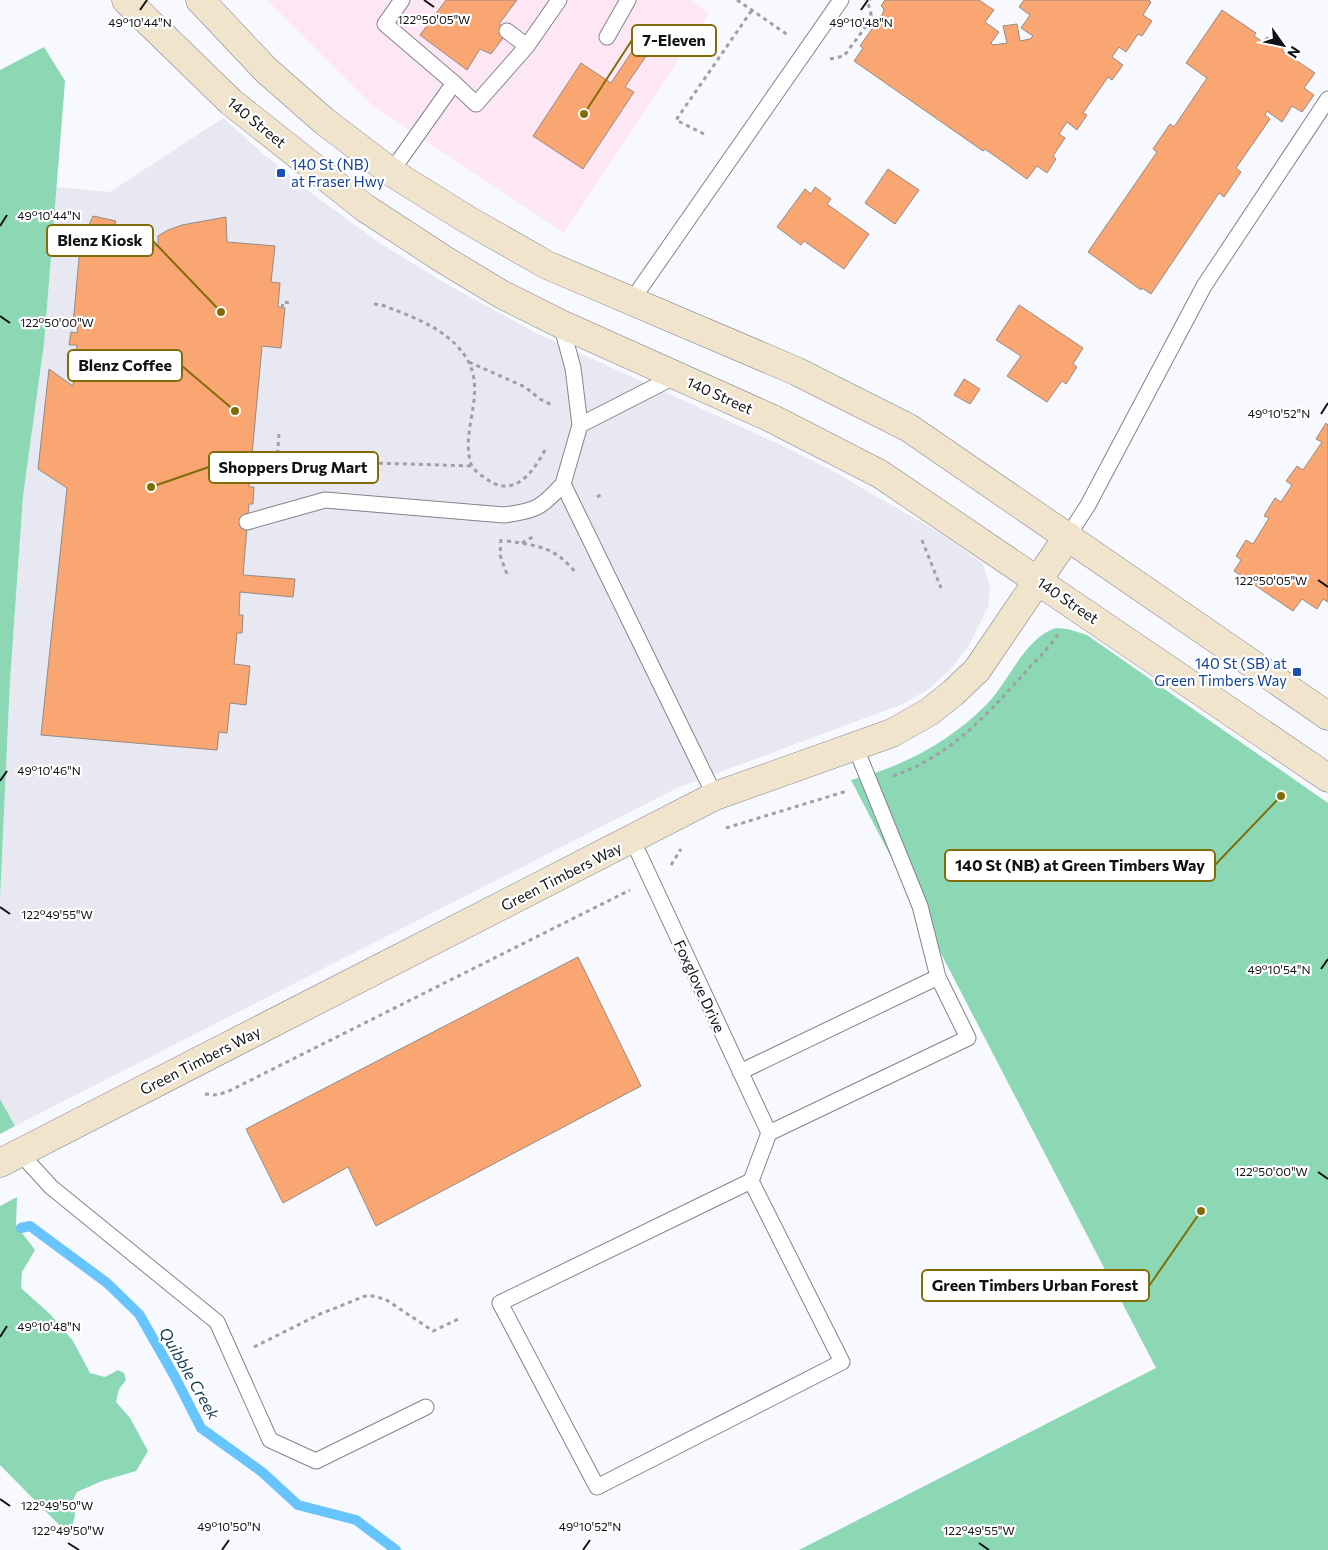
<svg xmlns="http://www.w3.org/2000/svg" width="1328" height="1550" viewBox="0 0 1328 1550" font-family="Commissioner,sans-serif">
	<rect width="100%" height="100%" fill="#f8f8ff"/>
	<path fill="#fee7f5" d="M 267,0 L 692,0 L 709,13 L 564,233 L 374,107 Z"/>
	<path fill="#e8e8f3" d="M 223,118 L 267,157 L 319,199 L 380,243 L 443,282 L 536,333 L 783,446 L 831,470 L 945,536 L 983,564 L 990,586 L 988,607 L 969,645 L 950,670 L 929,689 L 903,704 L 677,788 L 15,1126 L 0,1099 L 0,900 L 10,681 L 23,496 L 44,344 L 56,187 L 110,192 Z"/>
	<path fill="#8cd8b5" d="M 44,47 L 65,81 L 44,344 L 23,496 L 10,681 L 0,900 L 0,70 Z
		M 1056,628 L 1068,629 L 1087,635 L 1328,803 L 1328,1550 L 799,1550 L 1156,1368 L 851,780 C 902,767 948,743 986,705 C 1009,682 1025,637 1056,628 Z
		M 0,1099 L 15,1126 L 0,1134 Z
		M 17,1197 L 16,1225 L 35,1250 L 22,1272 L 21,1288 L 50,1314 L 73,1341 L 90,1373 L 105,1377 L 118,1370 L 124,1373 L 126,1380 L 119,1389 L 116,1402 L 130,1418 L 148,1451 L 136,1471 L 102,1481 L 77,1492 L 73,1500 L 75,1515 L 70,1536 L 0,1465 L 0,1206 Z"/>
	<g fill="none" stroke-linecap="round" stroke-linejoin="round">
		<path stroke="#67c4fc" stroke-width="10" d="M 21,1228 L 30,1226 L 107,1283 L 139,1314 L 175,1377 L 201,1428 L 262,1472 L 298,1505 L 356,1520 L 396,1550"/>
	</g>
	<path fill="#f9a672" stroke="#958a83" d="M 446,0 L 517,0 L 499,24 L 509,30 L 491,54 L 480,49 L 467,70 L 420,35 Z
		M 885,0 L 979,0 L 994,10 L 985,22 L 999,32 L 991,43 L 993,45 L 1007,43 L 1003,26 L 1017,24 L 1020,41 L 1030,39 L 1033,36 L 1021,28 L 1030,15 L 1019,7 L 1024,0 L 1149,0 L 1151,2 L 1143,15 L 1152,21 L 1142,36 L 1138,34 L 1126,52 L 1119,47 L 1112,57 L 1123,65 L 1112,80 L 1108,77 L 1083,113 L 1087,115 L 1077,130 L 1067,122 L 1059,134 L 1065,138 L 1053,156 L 1056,159 L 1047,173 L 1037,166 L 1027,179 L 985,149 L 983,151 L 854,61 L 863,48 L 860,46 L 883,13 L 884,9 L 881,6 Z
		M 1222,10 L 1256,33 L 1254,36 L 1263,42 L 1267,37 L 1284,49 L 1282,51 L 1315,73 L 1304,88 L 1314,95 L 1302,112 L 1292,106 L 1282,122 L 1267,111 L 1265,115 L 1270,119 L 1236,168 L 1241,172 L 1224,197 L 1219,193 L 1151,294 L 1142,288 L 1141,290 L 1088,252 L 1157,152 L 1153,149 L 1170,124 L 1174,127 L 1207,78 L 1186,63 Z
		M 641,38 L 653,46 L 625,87 L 634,92 L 583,169 L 533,136 L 581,63 L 611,83 Z
		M 888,169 L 919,190 L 895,224 L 865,203 Z
		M 815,187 L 831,199 L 827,204 L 869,234 L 844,269 L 804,241 L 801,245 L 777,227 L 805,189 L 811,194 Z
		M 93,216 L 116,221 L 111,237 L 158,246 L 158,236 L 168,230 L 182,225 L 226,217 L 227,242 L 275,246 L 271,282 L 280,283 L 278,307 L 285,308 L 281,348 L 262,346 L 249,487 L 254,487 L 253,504 L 249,504 L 243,575 L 295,579 L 293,597 L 240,592 L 239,615 L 243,615 L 242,633 L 237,633 L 234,664 L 250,666 L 246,705 L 230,703 L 227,733 L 219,732 L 217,750 L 41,735 L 67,488 L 38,469 L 49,369 L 73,386 L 77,345 L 69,345 L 71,332 L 77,333 L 78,325 L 73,324 L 82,226 L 88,227 Z
		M 1019,305 L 1083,348 L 1073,364 L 1077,367 L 1066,384 L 1062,381 L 1047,402 L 1007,376 L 1021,356 L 996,340 Z
		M 964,379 L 980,389 L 970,404 L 954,395 Z
		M 1326,423 L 1328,425 L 1328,602 L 1323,599 L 1317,609 L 1302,599 L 1293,611 L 1234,571 L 1241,560 L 1236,556 L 1246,540 L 1253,544 L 1269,518 L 1264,516 L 1275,498 L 1281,502 L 1292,485 L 1286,481 L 1297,466 L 1303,470 L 1322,442 L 1316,439 Z
		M 578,957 L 641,1086 L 376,1226 L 348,1167 L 283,1203 L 246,1129 Z"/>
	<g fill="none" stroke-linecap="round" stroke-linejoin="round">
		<defs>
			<path id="lane" d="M 507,31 L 527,46
				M 607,37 L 628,0
				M 454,83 L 476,104 L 527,46 L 559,0
				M 391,172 L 454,83 L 385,24 L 402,0
				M 632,300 L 841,0
				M 561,324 L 573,368 L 580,425 L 563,484 L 715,796
				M 580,425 L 676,376
				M 247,522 L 325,500 L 504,515 C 536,511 541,508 563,484
				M 1068,536 L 1088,505 L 1204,286 L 1328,99
				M 632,839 L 769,1133
				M 740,1072 L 938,977
				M 20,1153 L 51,1187 L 217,1322 L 270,1440 L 316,1461 L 426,1407
				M 751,1181 L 842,1362 L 597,1487 L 500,1303 L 751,1181 L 769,1133 L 968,1038 L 938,977 L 920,906 L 855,746"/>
			<path id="secondary" d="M 126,0 L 231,102 L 365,208 L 443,259 L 501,294 L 561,324 L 773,419 L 880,474 L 1328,778
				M 200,0 L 266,70 L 324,121 L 391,172 L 468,220 L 547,265 L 796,371 L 909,428 L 1328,716
				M 0,1163 L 715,796 L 892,733 L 929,712 L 953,693 L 977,670 L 1068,536"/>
		</defs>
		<use href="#lane" stroke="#83838e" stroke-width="17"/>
		<use href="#secondary" stroke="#83838e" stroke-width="29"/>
		<path stroke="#9f9fa5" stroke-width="3" stroke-dasharray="4 4" stroke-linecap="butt" d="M 737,0 L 788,35
			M 830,59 L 844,56 L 872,18 L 868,3 L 870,0
			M 704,134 L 676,120 L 752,10
			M 374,304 L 382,305 C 413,317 449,329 467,359 C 487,393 460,430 471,464 C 473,470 482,476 488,480 C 515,498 533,472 545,450
			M 282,308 L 283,302 L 292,303
			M 469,362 L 525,387 L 540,399 L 554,406
			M 279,434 L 277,460 L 472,466
			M 597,497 L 604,493
			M 501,539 L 500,555 L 508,577
			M 922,540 L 941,588
			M 507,541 C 540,546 555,547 577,574
			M 522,543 L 534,536
			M 893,776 C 948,757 984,718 1022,676 C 1034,662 1049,648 1060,632
			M 726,828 L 847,791
			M 671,865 L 681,849
			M 205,1094 L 217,1095 L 229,1091 L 630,890
			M 254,1347 L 320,1314 L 368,1295 L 385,1299 L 433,1331 L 461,1318"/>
		<use href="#lane" stroke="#fff" stroke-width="15"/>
		<use href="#secondary" stroke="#f1e4cc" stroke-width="28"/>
	</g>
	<path fill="none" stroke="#121216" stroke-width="2" d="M 424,0 L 434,7M 140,10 L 147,0M 861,10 L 868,0M 0,226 L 7,215M 0,316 L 10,323M 1321,414 L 1328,403M 1318,580 L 1328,587M 0,781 L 7,771M 0,907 L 10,914M 1321,969 L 1328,959M 1318,1172 L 1328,1179M 0,1337 L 7,1326M 0,1499 L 10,1506M 68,1543 L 79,1550M 979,1543 L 989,1550M 222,1550 L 229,1540M 583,1550 L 590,1540"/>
	<g fill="#1a4fb4" stroke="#fff" stroke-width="2">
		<rect x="276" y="168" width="10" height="10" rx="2.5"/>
		<rect x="1292" y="667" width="10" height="10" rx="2.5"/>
	</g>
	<g text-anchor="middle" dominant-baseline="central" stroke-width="4.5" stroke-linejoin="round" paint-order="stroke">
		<g font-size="15" fill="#121216" stroke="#fff">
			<text transform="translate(257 122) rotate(39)">140 Street</text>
			<text transform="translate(720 395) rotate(24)">140 Street</text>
			<text transform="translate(1068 600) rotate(34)">140 Street</text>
			<text transform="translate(561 876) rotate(-27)">Green Timbers Way</text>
			<text transform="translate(700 986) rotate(65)">Foxglove Drive</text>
			<text transform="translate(200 1060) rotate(-27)">Green Timbers Way</text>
		</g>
		<g font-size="15" fill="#164399" stroke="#fff" text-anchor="start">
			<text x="291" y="164">140 St (NB)<tspan x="291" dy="17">at Fraser Hwy</tspan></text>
			<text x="1287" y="663" text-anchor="end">140 St (SB) at<tspan x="1287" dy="17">Green Timbers Way</tspan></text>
		</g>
		<g font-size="16" font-style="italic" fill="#133a51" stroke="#fff">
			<text transform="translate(190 1373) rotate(60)">Quibble Creek</text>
		</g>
	</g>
	<g font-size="12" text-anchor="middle" fill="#121216" stroke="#fff" stroke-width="4.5" stroke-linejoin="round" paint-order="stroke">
		<text x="434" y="24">122°50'05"W</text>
		<text x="861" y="27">49°10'48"N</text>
		<text x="140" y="27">49°10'44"N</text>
		<text x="49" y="220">49°10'44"N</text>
		<text x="57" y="327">122°50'00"W</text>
		<text x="1279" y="418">49°10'52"N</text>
		<text x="1271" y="585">122°50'05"W</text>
		<text x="49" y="775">49°10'46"N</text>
		<text x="57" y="919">122°49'55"W</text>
		<text x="1279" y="974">49°10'54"N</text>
		<text x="1271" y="1176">122°50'00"W</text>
		<text x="49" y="1331">49°10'48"N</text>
		<text x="57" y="1510">122°49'50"W</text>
		<text x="229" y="1531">49°10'50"N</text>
		<text x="590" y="1531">49°10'52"N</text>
		<text x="68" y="1535">122°49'50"W</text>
		<text x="979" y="1535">122°49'55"W</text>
	</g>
	<path fill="none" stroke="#816d08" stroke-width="2" d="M584 114L632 40M221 312L153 241M235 411L182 366M151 487L209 467M1281 796L1215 865M1201 1211L1149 1286"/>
	<g fill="#816d08" stroke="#fff" stroke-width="2">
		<circle cx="584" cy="114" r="5"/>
		<circle cx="221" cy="312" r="5"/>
		<circle cx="235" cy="411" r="5"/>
		<circle cx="151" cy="487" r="5"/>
		<circle cx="1281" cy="796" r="5"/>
		<circle cx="1201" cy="1211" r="5"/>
	</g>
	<g fill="#fff" stroke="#816d08" stroke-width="2">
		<rect x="632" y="25" width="84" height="31" rx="5"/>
		<rect x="47" y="225" width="106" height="31" rx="5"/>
		<rect x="68" y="350" width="114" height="31" rx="5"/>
		<rect x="209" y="452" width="169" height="31" rx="5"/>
		<rect x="945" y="850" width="270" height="31" rx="5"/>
		<rect x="922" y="1270" width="227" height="31" rx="5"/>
	</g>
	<g font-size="16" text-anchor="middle" font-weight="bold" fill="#121216">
		<text x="674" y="46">7-Eleven</text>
		<text x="100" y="246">Blenz Kiosk</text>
		<text x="125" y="371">Blenz Coffee</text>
		<text x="293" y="473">Shoppers Drug Mart</text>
		<text x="1080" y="871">140 St (NB) at Green Timbers Way</text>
		<text x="1035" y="1291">Green Timbers Urban Forest</text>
	</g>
	<g transform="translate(1283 45) rotate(123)" stroke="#ffffff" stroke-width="4" paint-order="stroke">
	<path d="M0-4L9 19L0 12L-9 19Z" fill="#121216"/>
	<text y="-8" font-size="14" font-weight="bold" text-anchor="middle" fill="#121216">N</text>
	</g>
</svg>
